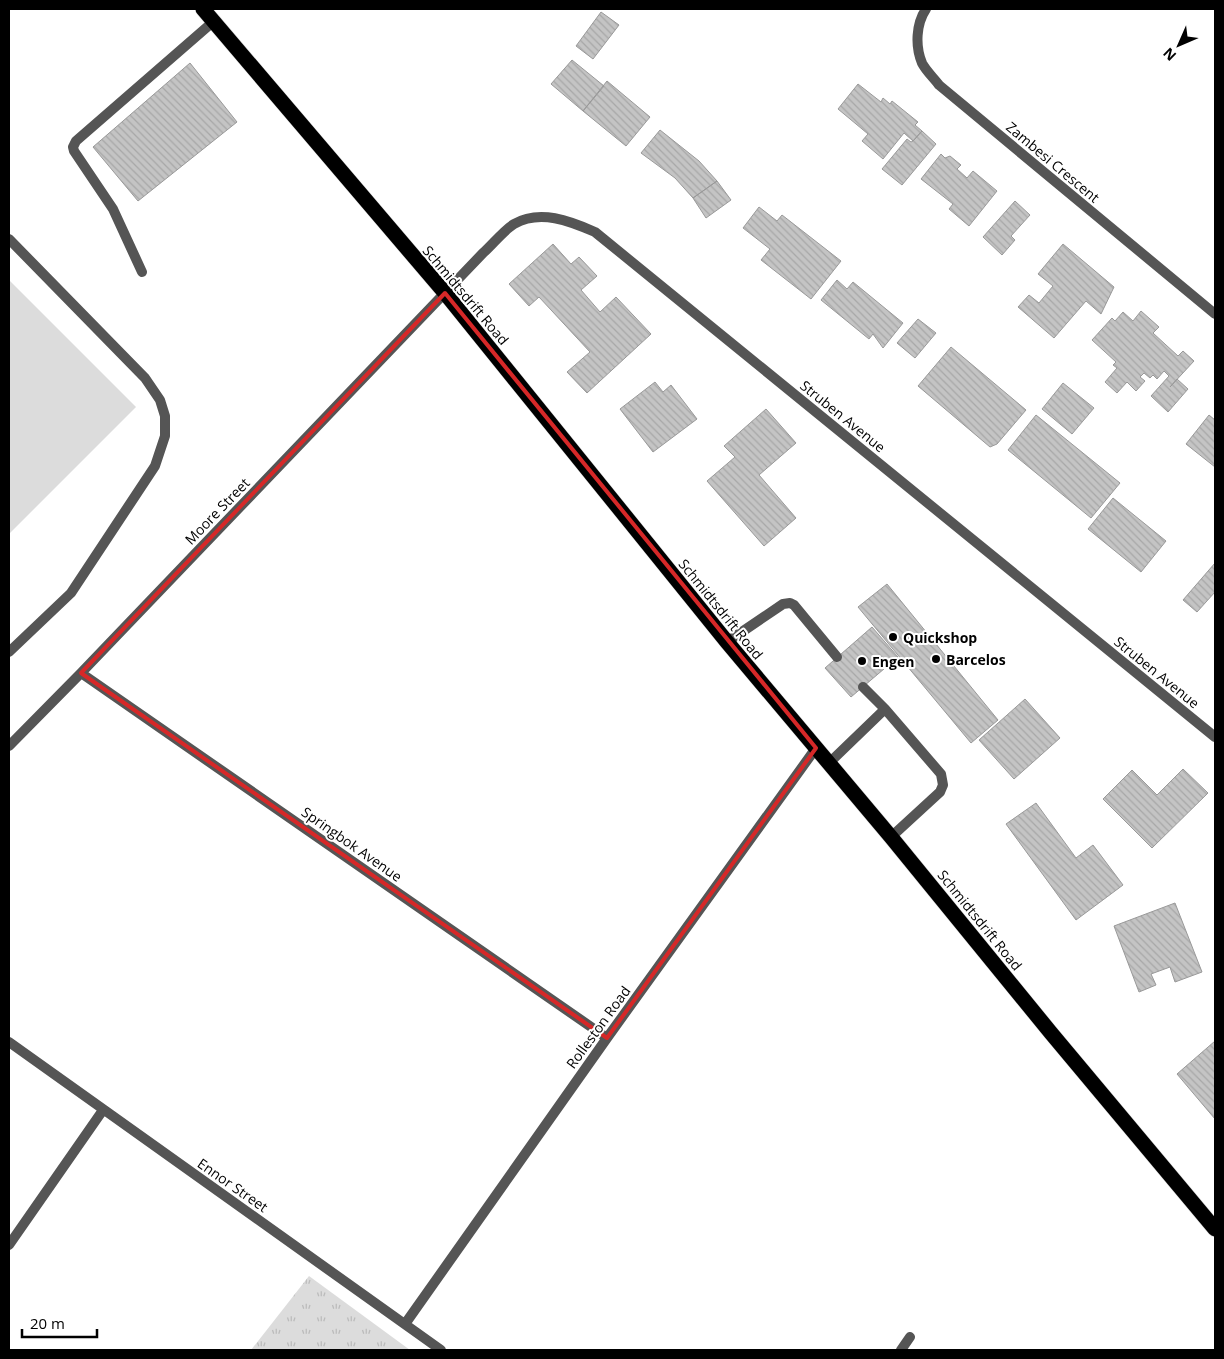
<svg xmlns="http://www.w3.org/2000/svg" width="1224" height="1359" viewBox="0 0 1224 1359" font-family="'Open Sans',sans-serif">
	<defs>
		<pattern id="park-tufts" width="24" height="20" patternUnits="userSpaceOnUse" patternTransform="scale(1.25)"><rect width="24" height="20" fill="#dcdcdc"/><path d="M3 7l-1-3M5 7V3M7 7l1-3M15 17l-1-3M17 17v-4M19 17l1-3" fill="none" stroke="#bbb"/></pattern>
		<pattern id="building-back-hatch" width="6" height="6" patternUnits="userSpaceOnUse" patternTransform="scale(1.25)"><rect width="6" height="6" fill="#c4c4c4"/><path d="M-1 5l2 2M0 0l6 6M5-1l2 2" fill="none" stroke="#a7a7a7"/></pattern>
	</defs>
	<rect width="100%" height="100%" fill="#fff"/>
	<path fill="#dcdcdc" d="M 9,280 L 136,407 L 9,534 Z"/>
	<path fill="url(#park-tufts)" d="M 309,1276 L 410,1350 L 251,1350 Z"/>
	<path fill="url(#building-back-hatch)" stroke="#999" d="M 601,12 L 619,25 L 593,59 L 576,46 Z
		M 572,60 L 604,86 L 583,111 L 551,84 Z
		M 190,63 L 237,122 L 138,201 L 93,147 Z
		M 607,81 L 650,117 L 626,146 L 583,111 Z
		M 858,84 L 881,102 L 883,98 L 890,104 L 892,101 L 918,122 L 915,125 L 922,131 L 913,141 L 904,133 L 883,159 L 862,141 L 868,134 L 838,109 Z
		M 660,130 L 699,161 L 717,181 L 693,198 L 675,178 L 641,153 Z
		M 922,131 L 936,144 L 902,185 L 882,169 L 907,139 L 911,142 L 913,141 Z
		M 941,154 L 945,158 L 950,156 L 961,165 L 957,169 L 967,178 L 973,171 L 997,191 L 969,226 L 949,209 L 953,204 L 921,179 Z
		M 717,181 L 731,200 L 706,218 L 693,198 Z
		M 1015,201 L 1030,215 L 1011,236 L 1015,240 L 1002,255 L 983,237 Z
		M 759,207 L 777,221 L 782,215 L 841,261 L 811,299 L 761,260 L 770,249 L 743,228 Z
		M 553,244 L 571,264 L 579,257 L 597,276 L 581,290 L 600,312 L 616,297 L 651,334 L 587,393 L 567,372 L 590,352 L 539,297 L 529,306 L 509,284 Z
		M 1063,244 L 1114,287 L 1101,314 L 1086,301 L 1054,338 L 1018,307 L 1029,295 L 1039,303 L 1053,286 L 1038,274 Z
		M 837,280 L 847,289 L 853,282 L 903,323 L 883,348 L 873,334 L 869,339 L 821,300 Z
		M 1141,311 L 1159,327 L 1153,333 L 1178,356 L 1183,351 L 1194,361 L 1170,387 L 1177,379 L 1188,389 L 1168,412 L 1151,396 L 1169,376 L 1164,371 L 1157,379 L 1153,375 L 1150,378 L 1144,373 L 1140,377 L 1145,381 L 1136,391 L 1127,382 L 1117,393 L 1105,382 L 1117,368 L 1113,365 L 1116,362 L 1092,340 L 1112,318 L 1115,321 L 1123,312 L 1133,321 Z
		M 918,319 L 936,333 L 915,358 L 897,343 Z
		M 951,347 L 1026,410 L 997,444 L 990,447 L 918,386 Z
		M 655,382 L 663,392 L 671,385 L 697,419 L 653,452 L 620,409 Z
		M 1063,383 L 1094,408 L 1072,434 L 1042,409 Z
		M 766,409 L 796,443 L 759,475 L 796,518 L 764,546 L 707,481 L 735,457 L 724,446 Z
		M 1036,415 L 1120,483 L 1091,518 L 1008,450 Z
		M 1209,415 L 1215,420 L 1215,467 L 1186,444 Z
		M 1113,498 L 1166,541 L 1141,572 L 1088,529 Z
		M 1215,563 L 1215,592 L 1197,612 L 1183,600 Z
		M 887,584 L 998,720 L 971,743 L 858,607 Z
		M 872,627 L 898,657 L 851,697 L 825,668 Z
		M 1025,699 L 1060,738 L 1014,779 L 979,740 Z
		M 1183,769 L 1208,793 L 1152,848 L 1103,799 L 1132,770 L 1157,795 Z
		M 1036,803 L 1076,858 L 1093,845 L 1123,885 L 1076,920 L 1006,824 Z
		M 1175,903 L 1202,972 L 1175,982 L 1170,967 L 1151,974 L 1156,985 L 1139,992 L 1114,926 Z
		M 1215,1041 L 1215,1119 L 1177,1074 Z"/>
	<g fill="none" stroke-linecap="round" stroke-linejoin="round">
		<defs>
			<path id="highway" d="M 203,9 L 445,293 L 727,642 L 891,837 L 1051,1033 L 1215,1229"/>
		</defs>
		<use href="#highway" stroke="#dbdbdb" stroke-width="16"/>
		<path stroke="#555" stroke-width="10" d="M 9,239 L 145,378 L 160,400 L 165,416 L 165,436 L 155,466 L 71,593 L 9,652
			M 142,272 L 113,209 L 74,151 L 73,147 L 76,141 L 214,21
			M 727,642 L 783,604 L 790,603 L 794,605 L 837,657
			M 863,687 L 885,709 L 941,774 L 943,785 L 940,792 L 891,837
			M 829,763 L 885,709"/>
		<path stroke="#555" stroke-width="10" d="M 926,9 C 916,24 915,46 922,63 C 926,71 934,78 939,85 L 1215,314
			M 81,673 L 607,1038
			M 9,746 L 81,673 L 483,253 C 492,245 504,230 514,224 C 540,209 570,221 595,232 L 1215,737
			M 9,1042 L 441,1350
			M 9,1245 L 103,1110
			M 405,1324 L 607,1038 L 816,748
			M 901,1350 L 910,1337"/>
		<use href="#highway" stroke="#000" stroke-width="15"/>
	</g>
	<path fill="none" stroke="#d62828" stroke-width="4" stroke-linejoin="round" d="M 445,293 L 816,748 L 607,1038 L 81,673 Z"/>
	<g fill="#000" stroke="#fff" stroke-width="2">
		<circle cx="893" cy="637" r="5"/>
		<circle cx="936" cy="659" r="5"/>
		<circle cx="862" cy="661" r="5"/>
	</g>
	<g text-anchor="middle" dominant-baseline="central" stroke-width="4" stroke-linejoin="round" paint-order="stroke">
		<g font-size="14" fill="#000" stroke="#fff">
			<text transform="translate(1053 162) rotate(40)">Zambesi Crescent</text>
			<text transform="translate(466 295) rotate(50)">Schmidtsdrift Road</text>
			<text transform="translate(843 416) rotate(39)">Struben Avenue</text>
			<text transform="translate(217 511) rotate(-46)">Moore Street</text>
			<text transform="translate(721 609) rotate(51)">Schmidtsdrift Road</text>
			<text transform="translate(1157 672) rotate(39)">Struben Avenue</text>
			<text transform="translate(352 844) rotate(35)">Springbok Avenue</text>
			<text transform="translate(980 920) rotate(51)">Schmidtsdrift Road</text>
			<text transform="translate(598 1027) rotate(-54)">Rolleston Road</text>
			<text transform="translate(233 1185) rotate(35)">Ennor Street</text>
		</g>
		<g font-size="14" font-weight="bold" fill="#000" stroke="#fff" text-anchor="start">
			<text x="903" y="637">Quickshop</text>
			<text x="946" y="659">Barcelos</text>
			<text x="872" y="661">Engen</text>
		</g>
	</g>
	<rect width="1224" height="1359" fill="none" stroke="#000000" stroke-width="20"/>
	<g transform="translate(1179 45) rotate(225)" stroke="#ffffff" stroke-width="4" paint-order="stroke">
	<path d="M0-4L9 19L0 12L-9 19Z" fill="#000000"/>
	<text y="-8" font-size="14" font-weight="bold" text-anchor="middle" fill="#000000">N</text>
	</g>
	<path d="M22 1329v8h75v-8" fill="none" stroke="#000000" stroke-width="2.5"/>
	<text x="30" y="1329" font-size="15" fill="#000000" stroke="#ffffff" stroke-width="4" paint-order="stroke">20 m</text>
</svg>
